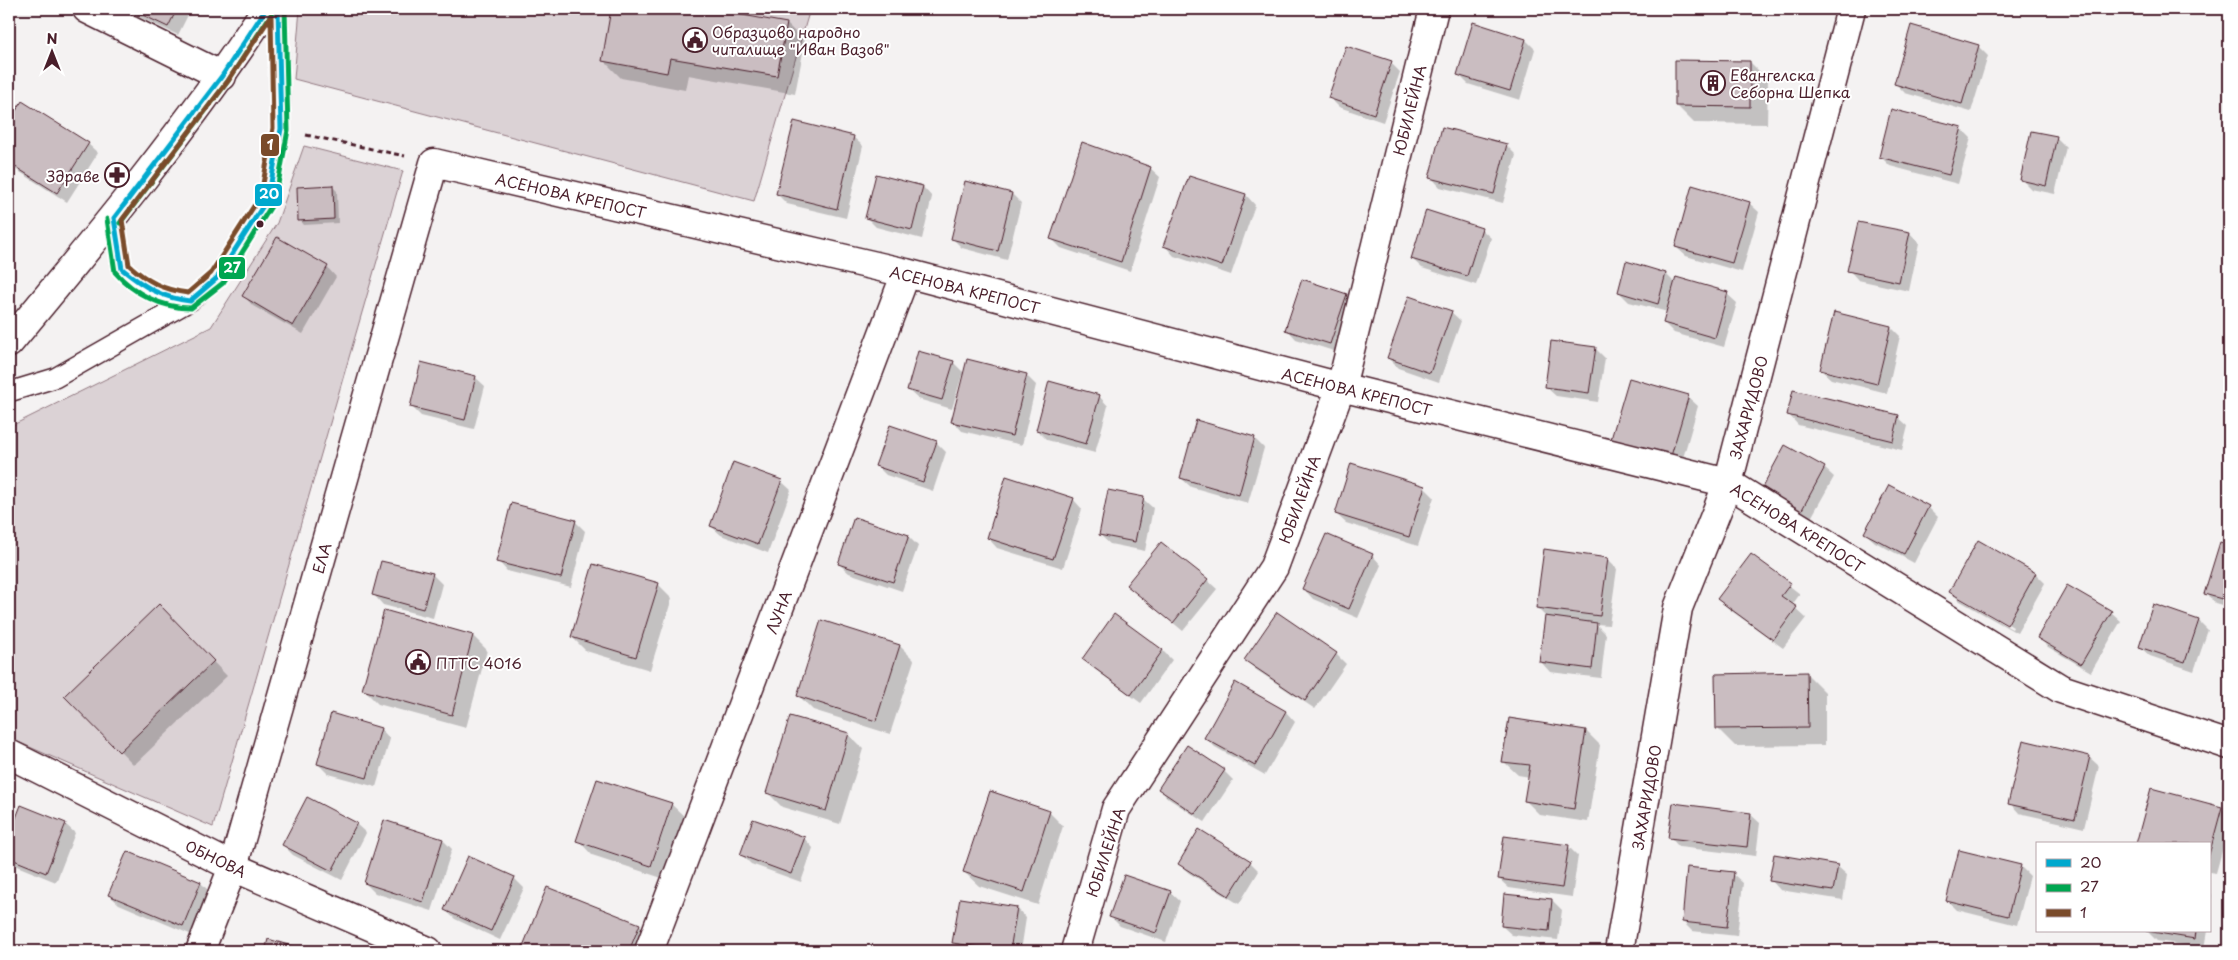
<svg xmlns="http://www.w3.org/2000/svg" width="2238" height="960" viewBox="0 0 2238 960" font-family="'Playpen Sans',sans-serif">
	<rect width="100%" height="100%" fill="#f4f2f2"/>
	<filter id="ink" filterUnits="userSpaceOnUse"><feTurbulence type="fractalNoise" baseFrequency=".02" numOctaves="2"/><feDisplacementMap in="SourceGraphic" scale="10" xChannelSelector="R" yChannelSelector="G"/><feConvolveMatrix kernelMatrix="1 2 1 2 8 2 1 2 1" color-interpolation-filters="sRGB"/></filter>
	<g filter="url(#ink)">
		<path fill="#dbd2d5" stroke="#927880" d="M 300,9 L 810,9 L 754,201 L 294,79 Z
			M 304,146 L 403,171 L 213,827 L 9,738 L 9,427 L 211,327 L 277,223 Z"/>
		<path fill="#0003" fill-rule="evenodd" d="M 129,9 L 191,9 L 178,35 L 135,15 Z
			M 613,9 L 702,9 L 787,24 L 805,42 L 795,94 L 688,75 L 685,90 L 621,78 L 603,60 Z
			M 1526,9 L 1553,9 L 1551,15 Z
			M 1954,9 L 1981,9 L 1980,14 Z
			M 9,18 L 14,23 L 9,33 Z
			M 1474,24 L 1526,40 L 1535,49 L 1520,100 L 1468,84 L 1458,74 Z
			M 1978,46 L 1988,56 L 1971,112 L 1905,93 L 1896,84 Z
			M 1750,62 L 1768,80 L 1767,124 L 1694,123 L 1676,105 Z
			M 1391,63 L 1400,72 L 1383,122 L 1339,107 L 1330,98 Z
			M 22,103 L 88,144 L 98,153 L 67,202 L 9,165 L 9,124 Z
			M 1961,128 L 1971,138 L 1958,184 L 1890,166 L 1880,156 Z
			M 853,137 L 863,146 L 846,218 L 787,204 L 777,194 Z
			M 2056,137 L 2066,147 L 2055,194 L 2031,189 L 2022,180 Z
			M 1506,145 L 1516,155 L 1503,203 L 1440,187 L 1431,177 Z
			M 1150,168 L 1160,177 L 1130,271 L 1061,248 L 1051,238 Z
			M 877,175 L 923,187 L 932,197 L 922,239 L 876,227 L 866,217 Z
			M 1190,177 L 1246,195 L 1255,205 L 1231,275 L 1174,256 L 1165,246 Z
			M 966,182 L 1012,194 L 1021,203 L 1007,260 L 962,248 L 952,238 Z
			M 332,186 L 337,191 L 338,223 L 304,225 L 300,220 Z
			M 1749,203 L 1759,212 L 1742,272 L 1686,256 L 1676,247 Z
			M 1481,229 L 1491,238 L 1476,285 L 1422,268 L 1412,259 Z
			M 1910,233 L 1919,243 L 1909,291 L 1858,280 L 1849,270 Z
			M 327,267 L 336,277 L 303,334 L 253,306 L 244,296 Z
			M 1666,274 L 1676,284 L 1727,294 L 1737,303 L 1724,347 L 1674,333 L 1664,323 L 1668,312 L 1629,302 L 1619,292 Z
			M 1346,295 L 1356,304 L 1340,353 L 1296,339 L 1287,329 Z
			M 1451,312 L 1461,321 L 1439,382 L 1398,368 L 1388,358 Z
			M 1891,327 L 1900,336 L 1887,393 L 1831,379 L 1821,370 Z
			M 1595,348 L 1605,358 L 1598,402 L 1556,396 L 1546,387 Z
			M 968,361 L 1027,376 L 1036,385 L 1022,445 L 962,431 L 953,421 L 964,376 L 962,375 L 952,409 L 918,399 L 908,390 L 953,362 L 965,374 Z
			M 475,377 L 485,386 L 474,429 L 421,416 L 412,407 Z
			M 1099,396 L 1108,406 L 1095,453 L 1047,440 L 1037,430 Z
			M 1688,397 L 1698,406 L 1681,465 L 1622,448 L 1612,438 Z
			M 1789,415 L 1898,417 L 1908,426 L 1902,450 L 1798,425 Z
			M 890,426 L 937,443 L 946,452 L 933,491 L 886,475 L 877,466 Z
			M 1254,438 L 1264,448 L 1248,503 L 1191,487 L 1181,478 Z
			M 1824,468 L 1834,477 L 1807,525 L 1769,504 Z
			M 781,481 L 791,490 L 768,553 L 721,535 L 711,526 Z
			M 1424,487 L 1434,497 L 1418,546 L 1346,523 L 1336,514 Z
			M 1889,487 L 1928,507 L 1938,517 L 1914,563 L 1875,542 L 1865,533 Z
			M 1073,499 L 1082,509 L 1063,568 L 997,548 L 988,538 Z
			M 1143,499 L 1153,508 L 1145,551 L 1110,544 L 1100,535 Z
			M 575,521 L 585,531 L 571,587 L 507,571 L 498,561 Z
			M 908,536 L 918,546 L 902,591 L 849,573 L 839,564 Z
			M 1978,542 L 2036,574 L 2045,583 L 2017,633 L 1960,601 L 1950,591 ZM 1960,596 L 2013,627 L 2012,629 L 1960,599 Z
			M 2220,544 L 2229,546 L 2229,607 L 2215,603 L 2205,593 Z
			M 1372,555 L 1381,565 L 1358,618 L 1313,599 L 1304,589 Z
			M 1751,556 L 1800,594 L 1792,605 L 1806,618 L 1783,648 L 1729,609 L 1719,599 Z
			M 1607,559 L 1617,569 L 1609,625 L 1596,624 L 1606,634 L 1601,678 L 1550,672 L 1541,662 L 1546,617 L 1537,608 Z
			M 432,574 L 442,584 L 433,618 L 383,605 L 374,595 Z
			M 1207,580 L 1217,589 L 1183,631 L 1128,585 Z
			M 658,584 L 672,598 L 650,670 L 586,651 L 572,637 Z
			M 159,606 L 227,676 L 134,765 L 66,696 Z
			M 2111,612 L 2121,621 L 2091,672 L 2048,647 L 2039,638 Z
			M 1277,614 L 1336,654 L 1346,664 L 1315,709 L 1255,669 L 1246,660 Z
			M 1114,616 L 1163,651 L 1172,660 L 1141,703 L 1093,668 L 1083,659 Z
			M 2199,621 L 2208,630 L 2194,671 L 2150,656 L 2140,647 Z
			M 822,622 L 900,646 L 914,660 L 890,734 L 813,710 L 799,696 Z
			M 473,636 L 487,650 L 466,728 L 378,704 L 364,690 Z
			M 1807,674 L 1825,692 L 1825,745 L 1735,746 L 1717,728 Z
			M 1236,684 L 1286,712 L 1295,722 L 1265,775 L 1215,747 L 1206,738 Z
			M 381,729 L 390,739 L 376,787 L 328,774 L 318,764 Z
			M 1586,731 L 1600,745 L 1588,822 L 1540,815 L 1526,801 L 1530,777 L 1518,775 L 1503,761 Z
			M 848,734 L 863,749 L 840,824 L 782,807 L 768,793 Z
			M 2089,757 L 2099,766 L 2084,828 L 2019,813 L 2010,803 Z
			M 1224,771 L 1233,780 L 1205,822 L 1169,799 L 1159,789 Z
			M 2152,789 L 2222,808 L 2229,816 L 2229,825 L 2216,873 L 2209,872 L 2209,844 Z
			M 671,804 L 686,818 L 665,879 L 592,855 L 578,840 Z
			M 22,807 L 65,824 L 75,833 L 56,882 L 12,864 L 9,861 L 9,840 Z
			M 1049,812 L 1063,826 L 1038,905 L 979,886 L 964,872 Z
			M 1750,814 L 1760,823 L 1756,856 L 1679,847 L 1670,837 Z
			M 356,824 L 366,833 L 342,880 L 293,855 L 283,845 Z
			M 804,838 L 813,848 L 801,882 L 751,864 L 742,855 Z
			M 443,840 L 452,849 L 432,911 L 375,893 L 365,883 Z
			M 1568,846 L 1578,856 L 1572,897 L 1509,888 L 1499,879 Z
			M 127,852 L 201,883 L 210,892 L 192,935 L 119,904 L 109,895 Z
			M 1250,862 L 1259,871 L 1239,904 L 1189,873 L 1179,864 Z
			M 1837,866 L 1847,875 L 1843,900 L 1780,890 L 1771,880 Z
			M 2020,866 L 2030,876 L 2017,925 L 1957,910 L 1947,900 Z
			M 1733,874 L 1743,883 L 1737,936 L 1692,931 L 1683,922 Z
			M 514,878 L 524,888 L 500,940 L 455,919 L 445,910 Z
			M 547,888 L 640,925 L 654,939 L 649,951 L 523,951 Z
			M 1170,892 L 1180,901 L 1166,942 L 1120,926 L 1111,917 Z
			M 2209,892 L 2212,895 L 2209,913 Z
			M 1505,895 L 1552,900 L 1562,910 L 1558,940 L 1512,935 L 1502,926 Z
			M 961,899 L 1017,908 L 1026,918 L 1021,951 L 962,951 L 954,943 Z
			M 2147,931 L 2207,931 L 2204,948 L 2157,941 Z"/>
		<path fill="#cabdc1" stroke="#4a1f2b" d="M 130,9 L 177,9 L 168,27 Z
			M 611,9 L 709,9 L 787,23 L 777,76 L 670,58 L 667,73 L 602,61 Z
			M 1473,22 L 1526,39 L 1510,91 L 1457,75 Z
			M 1911,25 L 1979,45 L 1962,104 L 1894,84 Z
			M 1346,46 L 1392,61 L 1374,114 L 1328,98 Z
			M 1675,60 L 1750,61 L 1750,107 L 1675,106 Z
			M 22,101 L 89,143 L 57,193 L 9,163 L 9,122 Z
			M 1891,109 L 1962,127 L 1949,175 L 1879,157 Z
			M 794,121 L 854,136 L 837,209 L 776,194 Z
			M 1442,127 L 1507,144 L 1494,194 L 1429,178 Z
			M 2031,131 L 2057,136 L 2046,186 L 2020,180 Z
			M 1082,142 L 1151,167 L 1121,262 L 1050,239 Z
			M 876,174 L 923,186 L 912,230 L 865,218 Z
			M 1189,176 L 1246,194 L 1222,266 L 1163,246 Z
			M 965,181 L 1012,193 L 998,251 L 951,239 Z
			M 333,185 L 334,219 L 298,221 L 297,187 Z
			M 1692,185 L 1750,202 L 1732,263 L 1675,247 Z
			M 1426,210 L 1482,228 L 1467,276 L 1411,259 Z
			M 1858,222 L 1910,232 L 1899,282 L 1847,271 Z
			M 277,237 L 328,266 L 293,326 L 242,296 Z
			M 1626,261 L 1666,273 L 1658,304 L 1618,292 Z
			M 1676,277 L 1728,292 L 1715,338 L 1663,323 Z
			M 1302,279 L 1347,294 L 1330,344 L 1285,330 Z
			M 1409,296 L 1452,311 L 1430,373 L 1387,358 Z
			M 1834,312 L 1891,326 L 1877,384 L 1820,370 Z
			M 1551,341 L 1596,347 L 1589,393 L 1545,387 Z
			M 918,351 L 954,361 L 942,400 L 907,390 Z
			M 967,359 L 1027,374 L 1012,436 L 951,422 Z
			M 421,362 L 476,376 L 465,420 L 410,407 Z
			M 1629,378 L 1689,395 L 1671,456 L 1611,439 Z
			M 1049,381 L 1100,395 L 1086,444 L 1036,430 Z
			M 1793,390 L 1899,415 L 1893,441 L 1787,415 Z
			M 1196,420 L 1255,437 L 1239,495 L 1180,478 Z
			M 890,425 L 937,441 L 923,482 L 875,466 Z
			M 1785,445 L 1825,467 L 1798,517 L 1758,495 Z
			M 733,462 L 782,480 L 758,544 L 710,526 Z
			M 1351,463 L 1425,486 L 1409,537 L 1335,514 Z
			M 1006,476 L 1074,498 L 1053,559 L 987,538 Z
			M 1889,485 L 1929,506 L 1904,554 L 1864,533 Z
			M 1108,490 L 1144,497 L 1135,542 L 1099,535 Z
			M 511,503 L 576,520 L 561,578 L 496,562 Z
			M 854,517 L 909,535 L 893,582 L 838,564 Z
			M 1326,534 L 1373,554 L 1349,609 L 1302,589 Z
			M 1978,540 L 2036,573 L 2007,625 L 1949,592 Z
			M 1161,542 L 1208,579 L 1173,623 L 1126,585 Z
			M 2220,542 L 2229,545 L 2229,601 L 2204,594 Z
			M 1544,549 L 1608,558 L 1600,616 L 1536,608 Z
			M 1751,554 L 1791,583 L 1781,596 L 1797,607 L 1773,640 L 1717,599 Z
			M 381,561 L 433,573 L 423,609 L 372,595 Z
			M 593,564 L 659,583 L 636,657 L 571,637 Z
			M 2067,585 L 2112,611 L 2081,664 L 2037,638 Z
			M 159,604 L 214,661 L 119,752 L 64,696 Z
			M 2153,604 L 2199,620 L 2185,662 L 2139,647 Z
			M 384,610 L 473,635 L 452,715 L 362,690 Z
			M 1277,612 L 1337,653 L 1305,701 L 1244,660 Z
			M 1114,614 L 1163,650 L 1131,695 L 1082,659 Z
			M 1545,616 L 1597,623 L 1592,669 L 1539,662 Z
			M 821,620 L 900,645 L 876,721 L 797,696 Z
			M 1807,672 L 1808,728 L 1716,729 L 1715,674 Z
			M 1235,682 L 1286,711 L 1255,766 L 1204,738 Z
			M 331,713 L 381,728 L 367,778 L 317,764 Z
			M 790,716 L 849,733 L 826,811 L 766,793 Z
			M 1509,718 L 1586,730 L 1574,809 L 1524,801 L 1530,765 L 1502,762 Z
			M 2023,740 L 2090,756 L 2075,819 L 2008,804 Z
			M 1187,745 L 1225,770 L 1195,814 L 1158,789 Z
			M 597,779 L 672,803 L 651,866 L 576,841 Z
			M 2151,788 L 2222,807 L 2209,855 L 2209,844 L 2136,844 Z
			M 990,791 L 1050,811 L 1024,892 L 963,872 Z
			M 307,797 L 357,823 L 332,871 L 282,845 Z
			M 1673,803 L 1751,813 L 1747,847 L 1668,838 Z
			M 21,805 L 66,823 L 46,873 L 9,858 L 9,836 Z
			M 753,819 L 805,837 L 791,874 L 740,855 Z
			M 384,820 L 443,839 L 423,902 L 364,883 Z
			M 1199,829 L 1251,861 L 1229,896 L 1178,864 Z
			M 1504,836 L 1569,845 L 1562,888 L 1498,879 Z
			M 1959,850 L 2021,865 L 2008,916 L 1946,901 Z
			M 127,851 L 201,882 L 183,926 L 108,895 Z
			M 1774,854 L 1838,865 L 1833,891 L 1769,881 Z
			M 468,856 L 515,877 L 491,931 L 444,910 Z
			M 1687,867 L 1734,872 L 1727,927 L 1682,922 Z
			M 1124,875 L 1171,891 L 1156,933 L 1109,917 Z
			M 547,887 L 640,924 L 629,951 L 521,951 Z
			M 1504,894 L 1552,899 L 1549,931 L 1501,926 Z
			M 960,898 L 1017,907 L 1010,951 L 952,943 Z
			M 2146,931 L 2196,931 L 2195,939 Z
			M 268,939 L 309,951 L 265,951 Z
			M 1493,947 L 1527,951 L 1492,951 Z"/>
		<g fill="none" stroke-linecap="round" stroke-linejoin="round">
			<defs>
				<path id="service" d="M 114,218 L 122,269 C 148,291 156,298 190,301 L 217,278 L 268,198 L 281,129 L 278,9
					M 9,392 L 55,378 L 190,301"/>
				<path id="minor" d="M 87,9 L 222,76
					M 9,754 L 233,867 L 428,951
					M 200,951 L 233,867 L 434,163 L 906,273 L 1341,387 L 1728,483 L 2061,689 L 2229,745
					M 649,951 L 906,273
					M 1075,951 L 1116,809 L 1274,567 L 1341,387 L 1434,9
					M 1619,951 L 1678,608 L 1728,483 L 1851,9"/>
				<path id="secondary" d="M 9,343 C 99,235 189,127 266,9"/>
			</defs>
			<use href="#service" stroke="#4a1f2b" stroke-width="22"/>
			<use href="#minor" stroke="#4a1f2b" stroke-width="31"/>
			<use href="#secondary" stroke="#4a1f2b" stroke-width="31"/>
			<path stroke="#4a1f2b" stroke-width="3" stroke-dasharray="5 4" stroke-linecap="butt" d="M 306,135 L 405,156"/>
			<use href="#service" stroke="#fff" stroke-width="19"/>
			<use href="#minor" stroke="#fff" stroke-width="28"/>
			<use href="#secondary" stroke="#fff" stroke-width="28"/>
			<defs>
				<path id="bus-1" d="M 114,218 L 122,269 C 144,287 162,298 190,301 L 217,278 L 268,198 L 281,129 L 278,9
					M 114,218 L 222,76 L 266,9"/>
				<path id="bus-2" d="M 107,219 L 115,272 C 134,294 162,308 191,308 L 223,283 L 275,200 L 288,130 L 285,9
					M 120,223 L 228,81 L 272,13"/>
				<path id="bus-3" d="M 271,16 L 273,128 L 261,195 L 211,273 L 188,293 C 163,290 147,281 129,265 L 122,220 L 228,81 Z"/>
			</defs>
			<use href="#bus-1" stroke="#fff" stroke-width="9"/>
			<use href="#bus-2" stroke="#fff" stroke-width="9"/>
			<use href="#bus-3" stroke="#fff" stroke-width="9"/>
			<use href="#bus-1" stroke="#00a9ce" stroke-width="5"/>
			<use href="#bus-2" stroke="#00a651" stroke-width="5"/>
			<use href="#bus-3" stroke="#7a4b2a" stroke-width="5"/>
		</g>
	</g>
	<defs>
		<symbol id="civic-ring" viewBox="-11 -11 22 22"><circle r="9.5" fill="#fff" stroke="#4a1f2b" stroke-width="1.5"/><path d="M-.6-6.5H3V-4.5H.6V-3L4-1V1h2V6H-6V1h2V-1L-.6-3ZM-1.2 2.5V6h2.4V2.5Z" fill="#4a1f2b"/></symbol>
		<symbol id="building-ring" viewBox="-11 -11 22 22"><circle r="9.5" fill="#fff" stroke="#4a1f2b" stroke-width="1.5"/><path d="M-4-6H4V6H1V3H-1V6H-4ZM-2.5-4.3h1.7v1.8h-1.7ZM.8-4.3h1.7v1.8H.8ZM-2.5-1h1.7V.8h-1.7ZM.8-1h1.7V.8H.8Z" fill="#4a1f2b"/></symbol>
		<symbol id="pharmacy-ring" viewBox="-11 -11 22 22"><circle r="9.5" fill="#fff" stroke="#4a1f2b" stroke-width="1.5"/><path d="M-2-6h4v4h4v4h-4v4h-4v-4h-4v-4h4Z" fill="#4a1f2b"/></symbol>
	</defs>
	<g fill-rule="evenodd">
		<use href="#civic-ring" x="681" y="26" width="28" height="28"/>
		<use href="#building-ring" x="1699" y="69" width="28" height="28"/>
		<use href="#pharmacy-ring" x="103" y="161" width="28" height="28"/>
		<use href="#civic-ring" x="404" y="648" width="28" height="28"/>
	</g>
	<circle fill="#4a1f2b" stroke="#fff" stroke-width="2" cx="260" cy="224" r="4.5"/>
	<g text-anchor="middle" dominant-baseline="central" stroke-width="4" stroke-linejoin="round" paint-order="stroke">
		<g font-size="15" fill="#4a1f2b" stroke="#fff" text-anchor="start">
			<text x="712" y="31">Образцово народно<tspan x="712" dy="17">читалище "Иван Вазов"</tspan></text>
			<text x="1730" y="74">Евангелска<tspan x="1730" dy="17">Себорна Шепка</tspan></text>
			<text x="100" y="175" text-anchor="end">Здраве</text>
			<text x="436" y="662">ПТТС 4016</text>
		</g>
		<g font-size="15" fill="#4a1f2b" stroke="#fff">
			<text transform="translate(1409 110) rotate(-76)">ЮБИЛЕЙНА</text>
			<text transform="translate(571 195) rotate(13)">АСЕНОВА КРЕПОСТ</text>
			<text transform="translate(965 289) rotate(14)">АСЕНОВА КРЕПОСТ</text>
			<text transform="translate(1357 391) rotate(14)">АСЕНОВА КРЕПОСТ</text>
			<text transform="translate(1748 407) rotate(-75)">ЗАХАРИДОВО</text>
			<text transform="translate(1299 499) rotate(-70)">ЮБИЛЕЙНА</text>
			<text transform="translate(1798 527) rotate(32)">АСЕНОВА КРЕПОСТ</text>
			<text transform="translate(321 558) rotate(-74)">ЕЛА</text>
			<text transform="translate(778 612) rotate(-69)">ЛУНА</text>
			<text transform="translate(1646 797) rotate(-80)">ЗАХАРИДОВО</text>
			<text transform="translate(1105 852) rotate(-72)">ЮБИЛЕЙНА</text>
			<text transform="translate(216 858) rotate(26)">ОБНОВА</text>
		</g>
	</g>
	<g stroke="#fff" stroke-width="2">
		<rect x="260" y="133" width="20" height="24" rx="5" fill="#7a4b2a"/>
		<rect x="254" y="183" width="29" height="24" rx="5" fill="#00a9ce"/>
		<rect x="218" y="256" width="28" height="24" rx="5" fill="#00a651"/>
	</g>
	<g font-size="14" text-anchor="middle" font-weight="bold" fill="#fff">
		<text x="270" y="150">1</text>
		<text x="269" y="199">20</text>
		<text x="232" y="273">27</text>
	</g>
	<rect width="2238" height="960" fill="none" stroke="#fff" stroke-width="30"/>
	<rect x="15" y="15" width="2208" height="930" fill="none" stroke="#4a1f2b" stroke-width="2" filter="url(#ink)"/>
	<rect x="2036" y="842" width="175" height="90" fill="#ffffff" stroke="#b7a5aa"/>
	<rect x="2046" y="859" width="25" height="8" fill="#00a9ce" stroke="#b7a5aa"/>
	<text x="2080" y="868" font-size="15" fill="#4a1f2b">20</text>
	<rect x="2046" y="884" width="25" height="8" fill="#00a651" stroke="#b7a5aa"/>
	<text x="2080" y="892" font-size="15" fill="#4a1f2b">27</text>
	<rect x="2046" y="909" width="25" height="8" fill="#7a4b2a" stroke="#b7a5aa"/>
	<text x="2080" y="918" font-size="15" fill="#4a1f2b">1</text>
	<g transform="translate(52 52)" stroke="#ffffff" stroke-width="4" paint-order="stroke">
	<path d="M0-4L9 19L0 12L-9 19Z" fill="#4a1f2b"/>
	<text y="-8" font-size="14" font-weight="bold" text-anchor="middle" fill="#4a1f2b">N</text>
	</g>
</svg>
